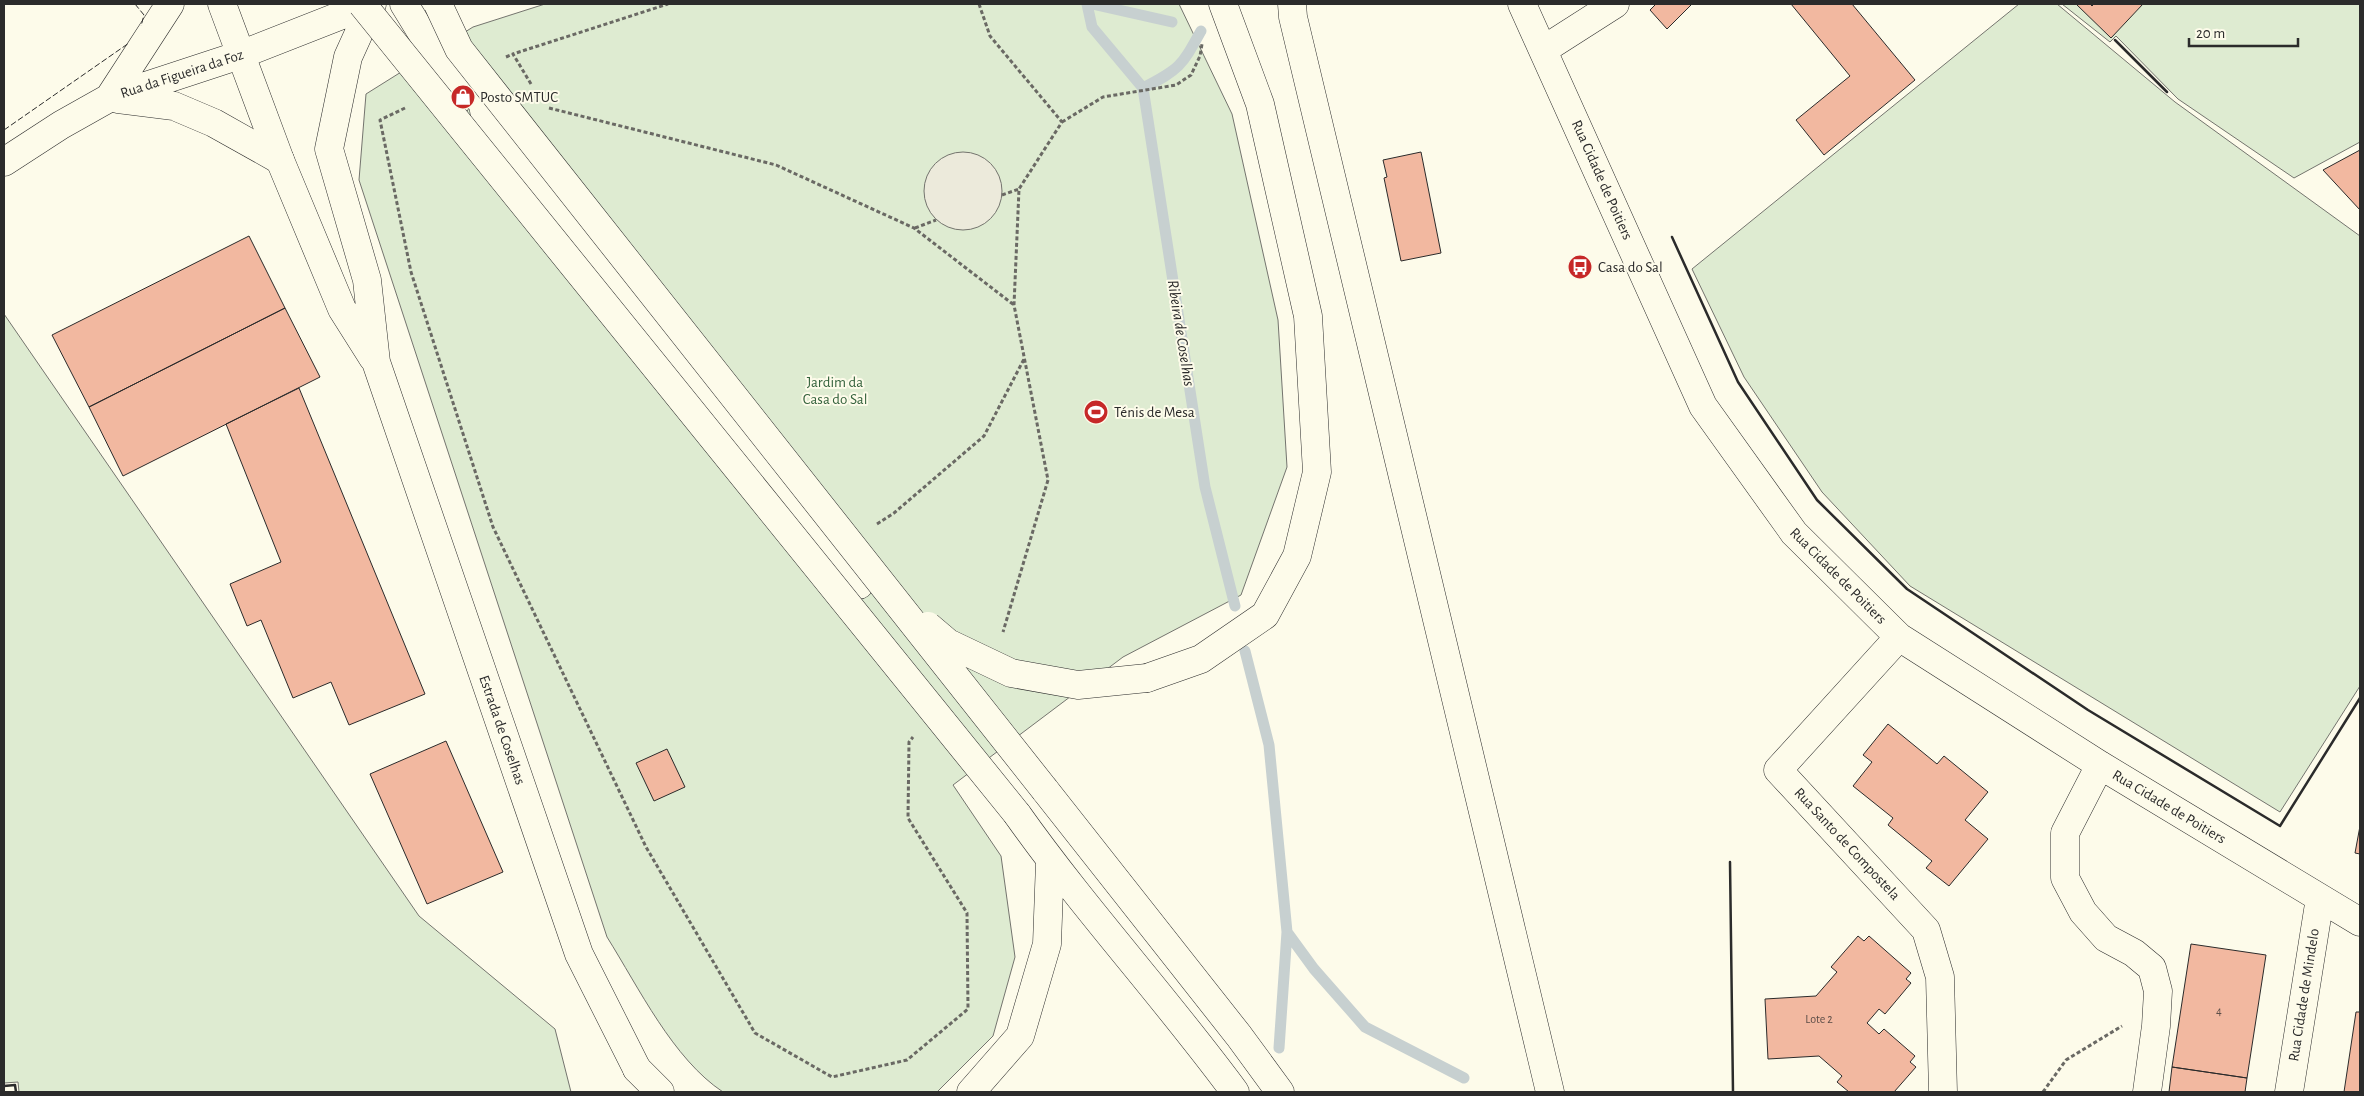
<svg xmlns="http://www.w3.org/2000/svg" width="2364" height="1096" viewBox="0 0 2364 1096" font-family="'Alegreya Sans',sans-serif">
	<rect width="100%" height="100%" fill="#fdfbea"/>
	<path fill="#deebd1" stroke="#74746e" d="M 545,4 L 1179,4 L 1232,114 L 1278,320 L 1287,467 L 1241,595 L 1123,657 L 953,785 L 1001,856 L 1015,957 L 993,1036 L 937,1092 L 723,1092 C 673,1059 639,988 607,937 L 359,180 L 366,94 L 473,27 Z
		M 2019,4 L 2057,4 L 2175,102 L 2360,236 L 2360,686 L 2280,812 L 1910,586 L 1822,492 L 1744,377 L 1692,269 Z
		M 2062,4 L 2360,4 L 2360,142 L 2294,178 L 2178,99 L 2116,36 L 2110,42 Z
		M 4,314 L 419,916 L 555,1029 L 571,1092 L 19,1092 L 18,1082 L 4,1083 Z"/>
	<path fill="#eceadb" stroke="#74746e" d="M924 191a39 39 0 1 1 78 0a39 39 0 1 1-78 0Z"/>
	<g fill="none" stroke-linecap="round" stroke-linejoin="round">
		<path stroke="#c7d0d0" stroke-width="11" d="M 1087,4 L 1092,27 L 1143,88 C 1180,69 1181,67 1201,31
			M 1092,4 L 1172,22
			M 1143,88 L 1205,487 L 1235,606
			M 1245,651 L 1269,745 L 1287,932 L 1314,969 L 1365,1027 L 1464,1078
			M 1279,1048 L 1287,932"/>
	</g>
	<path fill="#f2b8a0" stroke="#2b2b2b" d="M 1656,4 L 1692,4 L 1667,29 L 1650,10 Z
		M 1791,4 L 1852,4 L 1915,80 L 1824,155 L 1796,120 L 1850,76 Z
		M 2076,4 L 2090,4 L 2092,6 L 2094,4 L 2143,4 L 2111,38 Z
		M 2360,150 L 2360,210 L 2323,170 Z
		M 1421,152 L 1441,253 L 1401,261 L 1384,178 L 1387,177 L 1383,160 Z
		M 249,236 L 285,308 L 89,407 L 52,335 Z
		M 285,308 L 320,377 L 123,476 L 89,407 Z
		M 299,388 L 425,694 L 349,725 L 331,682 L 293,698 L 261,620 L 247,626 L 230,584 L 281,562 L 226,424 Z
		M 1888,724 L 1937,764 L 1944,756 L 1988,792 L 1965,820 L 1988,839 L 1949,886 L 1926,868 L 1932,861 L 1888,825 L 1893,818 L 1853,786 L 1872,762 L 1863,755 Z
		M 446,741 L 503,872 L 427,904 L 370,774 Z
		M 667,749 L 685,787 L 654,801 L 636,763 Z
		M 2360,826 L 2360,854 L 2355,853 Z
		M 1858,936 L 1864,941 L 1869,936 L 1911,973 L 1906,979 L 1911,983 L 1885,1014 L 1879,1009 L 1867,1023 L 1879,1034 L 1884,1029 L 1915,1056 L 1910,1062 L 1916,1067 L 1894,1092 L 1849,1092 L 1837,1082 L 1842,1076 L 1819,1056 L 1768,1059 L 1765,999 L 1816,996 L 1837,972 L 1831,967 Z
		M 2191,944 L 2266,955 L 2247,1078 L 2172,1067 Z
		M 2356,1012 L 2360,1012 L 2360,1092 L 2344,1092 Z
		M 2172,1067 L 2247,1078 L 2245,1092 L 2169,1092 Z"/>
	<g fill="none" stroke-linecap="round" stroke-linejoin="round">
		<defs>
			<path id="minor" d="M 404,4 L 453,84 L 456,102
				M 1522,4 L 1703,406 L 1794,533 L 1899,637 L 2100,765 L 2360,922
				M 1543,50 L 1615,4
				M 453,84 C 477,93 485,96 485,123 L 859,585
				M 109,98 L 170,4
				M 118,99 L 174,106 L 214,123 L 280,160
				M 4,162 L 61,125 L 109,98 L 240,55
				M 1899,637 L 1778,770 L 1926,930 L 1940,977 L 1943,1092
				M 2100,765 L 2065,833 L 2065,878 L 2083,912 L 2106,938 L 2134,953 L 2152,968 L 2158,991 L 2156,1026 L 2147,1092
				M 2289,1092 L 2320,898"/>
			<path id="major" d="M 222,4 L 280,160 L 342,309 L 373,358
				M 372,4 L 348,57 L 329,149 L 367,280 L 376,362 L 579,954 L 637,1069
				M 240,55 L 370,4"/>
			<path id="highway" d="M 1292,4 L 1293,17 L 1550,1092
				M 1147,678 L 1201,659 L 1265,615 L 1297,556 L 1317,472 L 1308,316 L 1260,104 L 1223,4
				M 1045,790 L 1239,1036 L 1280,1092
				M 1017,814 C 1085,910 1165,997 1235,1092
				M 637,1069 L 660,1092
				M 971,1092 L 1020,1036 L 1047,944 L 1050,862"/>
		</defs>
		<use href="#minor" stroke="#2b2b2b" stroke-width="29"/>
		<use href="#major" stroke="#2b2b2b" stroke-width="29"/>
		<use href="#highway" stroke="#2b2b2b" stroke-width="29"/>
		<path stroke="#6a6964" stroke-width="3" stroke-dasharray="4 2.5" stroke-linecap="butt" d="M 979,4 L 990,36 L 1062,122 L 1019,189 L 1014,305 L 1048,480 L 1003,632
			M 506,57 L 513,54
			M 531,84 L 513,54 L 668,4
			M 405,108 L 380,120 L 411,272 L 493,527 L 646,847 L 755,1033 L 832,1077 L 907,1060 L 968,1009 L 967,913 L 908,818 L 909,742 L 913,737
			M 549,108 L 776,165 L 914,228 L 1014,305
			M 1062,122 L 1103,97 L 1176,85 L 1191,75 L 1200,56 L 1202,44
			M 1002,195 L 1019,189
			M 915,228 L 936,220
			M 877,524 L 894,513 L 984,436 L 1024,359
			M 2043,1092 L 2066,1060 L 2122,1026"/>
		<use href="#minor" stroke="#fdfbea" stroke-width="28"/>
		<use href="#major" stroke="#fdfbea" stroke-width="28"/>
		<use href="#highway" stroke="#fdfbea" stroke-width="28"/>
		<defs>
			<path id="highway-bridge" d="M 362,4 L 1017,814
				M 438,4 L 459,49 L 1045,790
				M 928,626 L 948,643 L 1011,673 L 1078,685 L 1147,678"/>
		</defs>
		<use href="#highway-bridge" stroke="#2b2b2b" stroke-width="29" stroke-linecap="butt"/>
		<use href="#highway-bridge" stroke="#fdfbea" stroke-width="28"/>
		<path stroke="#2b2b2b" stroke-width="1" stroke-dasharray="6 2.5" stroke-linecap="butt" d="M 135,4 L 144,15 L 141,26
			M 4,130 L 129,43"/>
		<path stroke="#2b2b2b" stroke-width="2.5" d="M 2115,40 L 2167,92
			M 1672,237 L 1738,382 L 1817,500 L 1907,589 L 2088,710 L 2280,826 L 2360,698
			M 1730,862 L 1733,1092
			M 4,1086 L 15,1085 L 16,1092"/>
	</g>
	<defs>
		<symbol id="shop-disc" viewBox="-11 -11 22 22"><circle r="9.5" fill="#c62828" stroke="#fdfbea"/><path d="M-5-2.5h2.3a2.7 3.5 0 0 1 5.4 0H5L5.5 6h-11ZM-1.5-2.5h3a1.5 2.3 0 0 0-3 0Z" fill="#fff"/></symbol>
		<symbol id="bus-disc" viewBox="-11 -11 22 22"><circle r="9.5" fill="#c62828" stroke="#fdfbea"/><path d="M-5-6H5V4H4V6H2V4H-2V6H-4V4H-5ZM-3.5-4V0h7V-4ZM-3.5 1.2v1.5H-2V1.2ZM2 1.2v1.5H3.5V1.2Z" fill="#fff"/></symbol>
		<symbol id="stadium-disc" viewBox="-11 -11 22 22"><circle r="9.5" fill="#c62828" stroke="#fdfbea"/><path d="M0-5a6.5 5 0 1 0 0 10a6.5 5 0 1 0 0-10ZM-3.5-1.8h7v3.6h-7Z" fill="#fff"/></symbol>
	</defs>
	<g fill-rule="evenodd">
		<use href="#shop-disc" x="449" y="83" width="28" height="28"/>
		<use href="#bus-disc" x="1566" y="253" width="28" height="28"/>
		<use href="#stadium-disc" x="1082" y="398" width="28" height="28"/>
	</g>
	<g text-anchor="middle" dominant-baseline="central" stroke-width="4" stroke-linejoin="round" paint-order="stroke">
		<g font-size="12" fill="#5d4e48">
			<text x="2219" y="1011">4</text>
			<text x="1819" y="1019">Lote 2</text>
		</g>
		<g font-size="15" fill="#2b2b2b" stroke="#fdfbea">
			<text transform="translate(182 74) rotate(-18)">Rua da Figueira da Foz</text>
			<text transform="translate(1602 180) rotate(66)">Rua Cidade de Poitiers</text>
			<text transform="translate(1838 576) rotate(45)">Rua Cidade de Poitiers</text>
			<text transform="translate(502 730) rotate(71)">Estrada de Coselhas</text>
			<text transform="translate(2169 807) rotate(31)">Rua Cidade de Poitiers</text>
			<text transform="translate(1847 844) rotate(47)">Rua Santo de Compostela</text>
			<text transform="translate(2304 995) rotate(-81)">Rua Cidade de Mindelo</text>
		</g>
		<g font-size="15" fill="#2b2b2b" stroke="#fdfbea" text-anchor="start">
			<text x="480" y="97">Posto SMTUC</text>
			<text x="1598" y="267">Casa do Sal</text>
			<text x="1114" y="412">Ténis de Mesa</text>
		</g>
		<g font-size="15" fill="#34623c" stroke="#fdfbea">
			<text x="835" y="382">Jardim da<tspan x="835" dy="17">Casa do Sal</tspan></text>
		</g>
		<g font-size="16" font-style="italic" fill="#2b2b2b" stroke="#fdfbea">
			<text transform="translate(1181 333) rotate(81)">Ribeira de Coselhas</text>
		</g>
	</g>
	<rect width="2364" height="1096" fill="none" stroke="#2b2b2b" stroke-width="10"/>
	<path d="M2189 38v8h109v-8" fill="none" stroke="#2b2b2b" stroke-width="2.5"/>
	<text x="2196" y="38" font-size="15" fill="#2b2b2b" stroke="#fdfbea" stroke-width="4" paint-order="stroke">20 m</text>
</svg>
